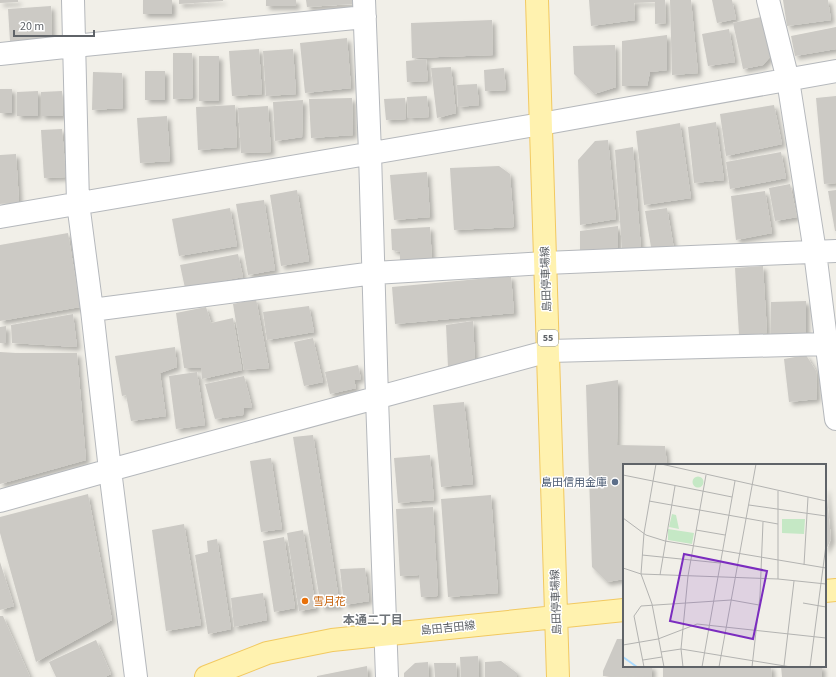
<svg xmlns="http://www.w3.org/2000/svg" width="836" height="677" viewBox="0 0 836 677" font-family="'Source Sans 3','Noto Sans JP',sans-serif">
	<defs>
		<filter id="shadow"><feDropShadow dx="3.5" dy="3.5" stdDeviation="2" flood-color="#0004"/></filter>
	</defs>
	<rect width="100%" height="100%" fill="#f1efe8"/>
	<path fill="#cccac5" filter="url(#shadow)" d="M 0,0 L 18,0 L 18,2 L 0,3 Z
		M 143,0 L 172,0 L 172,14 L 143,14 Z
		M 179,0 L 223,0 L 223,1 L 179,4 Z
		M 266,0 L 296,0 L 296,6 L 266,6 Z
		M 306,0 L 352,0 L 352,4 L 307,7 Z
		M 589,0 L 665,0 L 666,23 L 655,24 L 655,2 L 634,3 L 635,20 L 591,26 Z
		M 670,0 L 691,0 L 698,73 L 672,75 Z
		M 712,0 L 732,0 L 736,19 L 717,23 Z
		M 783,0 L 828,0 L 831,20 L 787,26 Z
		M 51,6 L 52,39 L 10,41 L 8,9 Z
		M 761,17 L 770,57 L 763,65 L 743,69 L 733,23 Z
		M 492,20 L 493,55 L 412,58 L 411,23 Z
		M 836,27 L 836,49 L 795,56 L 791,36 Z
		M 729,29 L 735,62 L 708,66 L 702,34 Z
		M 667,35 L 667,70 L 650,72 L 647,86 L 622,86 L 622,41 Z
		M 347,38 L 351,88 L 305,93 L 300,43 Z
		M 615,45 L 616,87 L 594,94 L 574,74 L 573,46 Z
		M 259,49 L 262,94 L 232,96 L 229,51 Z
		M 293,49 L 296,94 L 266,96 L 263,51 Z
		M 173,53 L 192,53 L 193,98 L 173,99 Z
		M 199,56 L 219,56 L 219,101 L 199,101 Z
		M 426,59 L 428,81 L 407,82 L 406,61 Z
		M 451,67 L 456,113 L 437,118 L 431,68 Z
		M 504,68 L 506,90 L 485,91 L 484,70 Z
		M 145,71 L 165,71 L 165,100 L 145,100 Z
		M 93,72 L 122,73 L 123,108 L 92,110 Z
		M 477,84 L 479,105 L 458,107 L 457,85 Z
		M 0,89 L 12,89 L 12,113 L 0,113 Z
		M 38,91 L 38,116 L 17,116 L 17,92 Z
		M 62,91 L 63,116 L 41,116 L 41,92 Z
		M 427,96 L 429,117 L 408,118 L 407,97 Z
		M 836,96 L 836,183 L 824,184 L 816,98 Z
		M 352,98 L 353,135 L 311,138 L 309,99 Z
		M 405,98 L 406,119 L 386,120 L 384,99 Z
		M 303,100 L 302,137 L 275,141 L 273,102 Z
		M 235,105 L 237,147 L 198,150 L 196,107 Z
		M 774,105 L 782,144 L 726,156 L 720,114 Z
		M 268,106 L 271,152 L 241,153 L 238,108 Z
		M 167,116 L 170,161 L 140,163 L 137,118 Z
		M 716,122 L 724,180 L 694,183 L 688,127 Z
		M 680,123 L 691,198 L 644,205 L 636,131 Z
		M 62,129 L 66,177 L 44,178 L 41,130 Z
		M 608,140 L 616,219 L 580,225 L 578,160 L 595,141 Z
		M 633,147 L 641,249 L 622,250 L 615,150 Z
		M 781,152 L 786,178 L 730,189 L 726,162 Z
		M 16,154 L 19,202 L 0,204 L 0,155 Z
		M 499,166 L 510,174 L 514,227 L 454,230 L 450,168 Z
		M 427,172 L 430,217 L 394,220 L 390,175 Z
		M 790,184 L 797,217 L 775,221 L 769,188 Z
		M 297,190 L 309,261 L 281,266 L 270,195 Z
		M 836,190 L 836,231 L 835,231 L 828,191 Z
		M 765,191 L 772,233 L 736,240 L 731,196 Z
		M 264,200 L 275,270 L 248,275 L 236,204 Z
		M 230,208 L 237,246 L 179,256 L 172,219 Z
		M 667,208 L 674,249 L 652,253 L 645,211 Z
		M 618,226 L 618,252 L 580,252 L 580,231 Z
		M 430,227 L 432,261 L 400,264 L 400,252 L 392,250 L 391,229 Z
		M 68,233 L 80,307 L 0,321 L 0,245 Z
		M 238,254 L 243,277 L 185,288 L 180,265 Z
		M 763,266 L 767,333 L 739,335 L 735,268 Z
		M 511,276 L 514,313 L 395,324 L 392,287 Z
		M 256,299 L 269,368 L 244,370 L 233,304 Z
		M 806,301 L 806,335 L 771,335 L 771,302 Z
		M 309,306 L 314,332 L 267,340 L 263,312 Z
		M 206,307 L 211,323 L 233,318 L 242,370 L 202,379 L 201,368 L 184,368 L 176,313 Z
		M 73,314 L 77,347 L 12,343 L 11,325 Z
		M 473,321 L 475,362 L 448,367 L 446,325 Z
		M 6,326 L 6,343 L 0,343 L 0,327 Z
		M 313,338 L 323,382 L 304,386 L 294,342 Z
		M 175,347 L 177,367 L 160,373 L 166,416 L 131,421 L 126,395 L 122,396 L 115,356 Z
		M 0,352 L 16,353 L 77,353 L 86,460 L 0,484 Z
		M 806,355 L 816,371 L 817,399 L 789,402 L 784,359 Z
		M 358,365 L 361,379 L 354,380 L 356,388 L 330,394 L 325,372 Z
		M 197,372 L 205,425 L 176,429 L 169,376 Z
		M 244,376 L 252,407 L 244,408 L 243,415 L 215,419 L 205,384 Z
		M 618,380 L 617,445 L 665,446 L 667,465 L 624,465 L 624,579 L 607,582 L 592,567 L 586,385 Z
		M 464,402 L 473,484 L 441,487 L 433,405 Z
		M 313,435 L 340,606 L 321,607 L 293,437 Z
		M 430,455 L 434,500 L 398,503 L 394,458 Z
		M 271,458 L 282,529 L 261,532 L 250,461 Z
		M 825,488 L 826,488 L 831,539 L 825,552 Z
		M 88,494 L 112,620 L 36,662 L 0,533 L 0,517 Z
		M 491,495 L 498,593 L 448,597 L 441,499 Z
		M 433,507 L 438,596 L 421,597 L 419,575 L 400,576 L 396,509 Z
		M 184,524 L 201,625 L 166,631 L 152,530 Z
		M 303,530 L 316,608 L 299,611 L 287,533 Z
		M 284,537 L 295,608 L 274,612 L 263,541 Z
		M 217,539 L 231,629 L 208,634 L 195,555 L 208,552 L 207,541 Z
		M 0,562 L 14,606 L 0,610 Z
		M 365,568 L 369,601 L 344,605 L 340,569 Z
		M 263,593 L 267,620 L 234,627 L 231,598 Z
		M 0,616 L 3,616 L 30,677 L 0,677 Z
		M 617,639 L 624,639 L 624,666 L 652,666 L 652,677 L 603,676 L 603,671 Z
		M 96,640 L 111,674 L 105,677 L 56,677 L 49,662 Z
		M 478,656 L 479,677 L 461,677 L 460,657 Z
		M 501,661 L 517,673 L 517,677 L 485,677 L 485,662 Z
		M 428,662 L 429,677 L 404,677 L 404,673 L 415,663 Z
		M 434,663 L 456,663 L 457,677 L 435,677 Z
		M 367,666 L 368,677 L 317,677 L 317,676 Z
		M 663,666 L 771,666 L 772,677 L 663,677 Z
		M 781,666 L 822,666 L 822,677 L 782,677 Z"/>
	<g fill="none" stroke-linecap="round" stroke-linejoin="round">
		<defs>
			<path id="minor" d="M 73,0 L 78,203 L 92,310 L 110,470 L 136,677
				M 364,0 L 370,153 L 377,398 L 387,677
				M 768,0 L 788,80 L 815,252 L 836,419
				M 0,54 L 74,46 L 365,17
				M 0,217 L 541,124 L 836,71
				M 92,310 L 374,273 L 545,263 L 836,251
				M 0,501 L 110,470 L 549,351 L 827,344"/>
			<path id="major" d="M 537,0 L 558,677
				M 825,591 L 836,590
				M 206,677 L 267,653 L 332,640 L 624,610"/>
		</defs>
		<use href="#minor" stroke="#b5b8bc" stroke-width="24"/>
		<use href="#major" stroke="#f2c960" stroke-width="24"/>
		<use href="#minor" stroke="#fff" stroke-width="22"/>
		<use href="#major" stroke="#fff2af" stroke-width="22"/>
	</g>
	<circle fill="#5c6f8a" stroke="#fff" stroke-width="1.5" cx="615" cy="482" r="4"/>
	<circle fill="#e8710a" stroke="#fff" stroke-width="1.5" cx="305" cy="601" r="4"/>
	<g text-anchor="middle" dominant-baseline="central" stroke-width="3" stroke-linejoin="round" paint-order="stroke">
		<rect fill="#fff" stroke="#8f9295" stroke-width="1" x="538" y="330" width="20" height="16" rx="3"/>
		<g font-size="10" font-weight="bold" fill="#5f6368">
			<text x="548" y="338">55</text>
		</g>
		<g font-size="11" fill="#5f6368" stroke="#fff">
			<text transform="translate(546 279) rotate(-92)">島田停車場線</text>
			<text transform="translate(556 602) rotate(-92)">島田停車場線</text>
			<text transform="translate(448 628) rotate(-6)">島田吉田線</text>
		</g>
		<g font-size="11" fill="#4e5e75" stroke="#fff" text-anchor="end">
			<text x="607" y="482">島田信用金庫</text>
		</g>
		<g font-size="11" fill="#c56008" stroke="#fff" text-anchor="start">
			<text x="313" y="601">雪月花</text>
		</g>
		<g font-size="12" font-weight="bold" fill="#70757a" stroke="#fff">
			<text x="373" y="620">本通二丁目</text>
		</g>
	</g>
	<g transform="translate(623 464)">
		<rect width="203" height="203" fill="#f1efe8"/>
		<path d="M69.5 18a5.5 5.5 0 1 1 11 0a5.5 5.5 0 1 1-11 0ZM 49,50 L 53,51 L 56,65 L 46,63 ZM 159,55 L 182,55 L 181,70 L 159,69 ZM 45,65 L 71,69 L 69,80 L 45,76 Z" fill="#c5e8c5"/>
		<path fill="none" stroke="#aadaff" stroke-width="2" d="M 0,193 L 14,203"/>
		<path fill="none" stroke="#b3b3b1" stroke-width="1" d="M 33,0 L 21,69 L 18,110 L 29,140 L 41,203M 38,0 L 203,37M 0,11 L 109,33M 26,37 L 155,60M 126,41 L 203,52M 0,54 L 23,71 L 42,77 L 203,104M 73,66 L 102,71M 19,91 L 97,99M 181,101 L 185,33M 0,104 L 18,110 L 155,115 L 203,120M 37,111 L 52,22M 155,115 L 155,27M 180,139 L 203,143M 0,181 L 35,175 L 74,160 L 203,174M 38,188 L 58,185 L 168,203M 20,196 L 39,193M 161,202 L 171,117M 21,203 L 11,152 L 18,142 L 108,136 L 136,141M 60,203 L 58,185 L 65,112 L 83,11M 79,203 L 112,17M 96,203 L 133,0M 129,203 L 137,132 L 140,58M 187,203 L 203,81"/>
		<path fill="#7b2cbf" fill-opacity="0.15" stroke="#7b2cbf" stroke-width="2" d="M 61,90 L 144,107 L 130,175 L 47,157 Z"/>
		<rect width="203" height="203" fill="none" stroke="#5f6368" stroke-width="2"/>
	</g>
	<path d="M14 30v6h80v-6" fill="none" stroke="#5f6368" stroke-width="2"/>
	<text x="20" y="30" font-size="12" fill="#5f6368" stroke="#ffffff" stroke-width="3" paint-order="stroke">20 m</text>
</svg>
